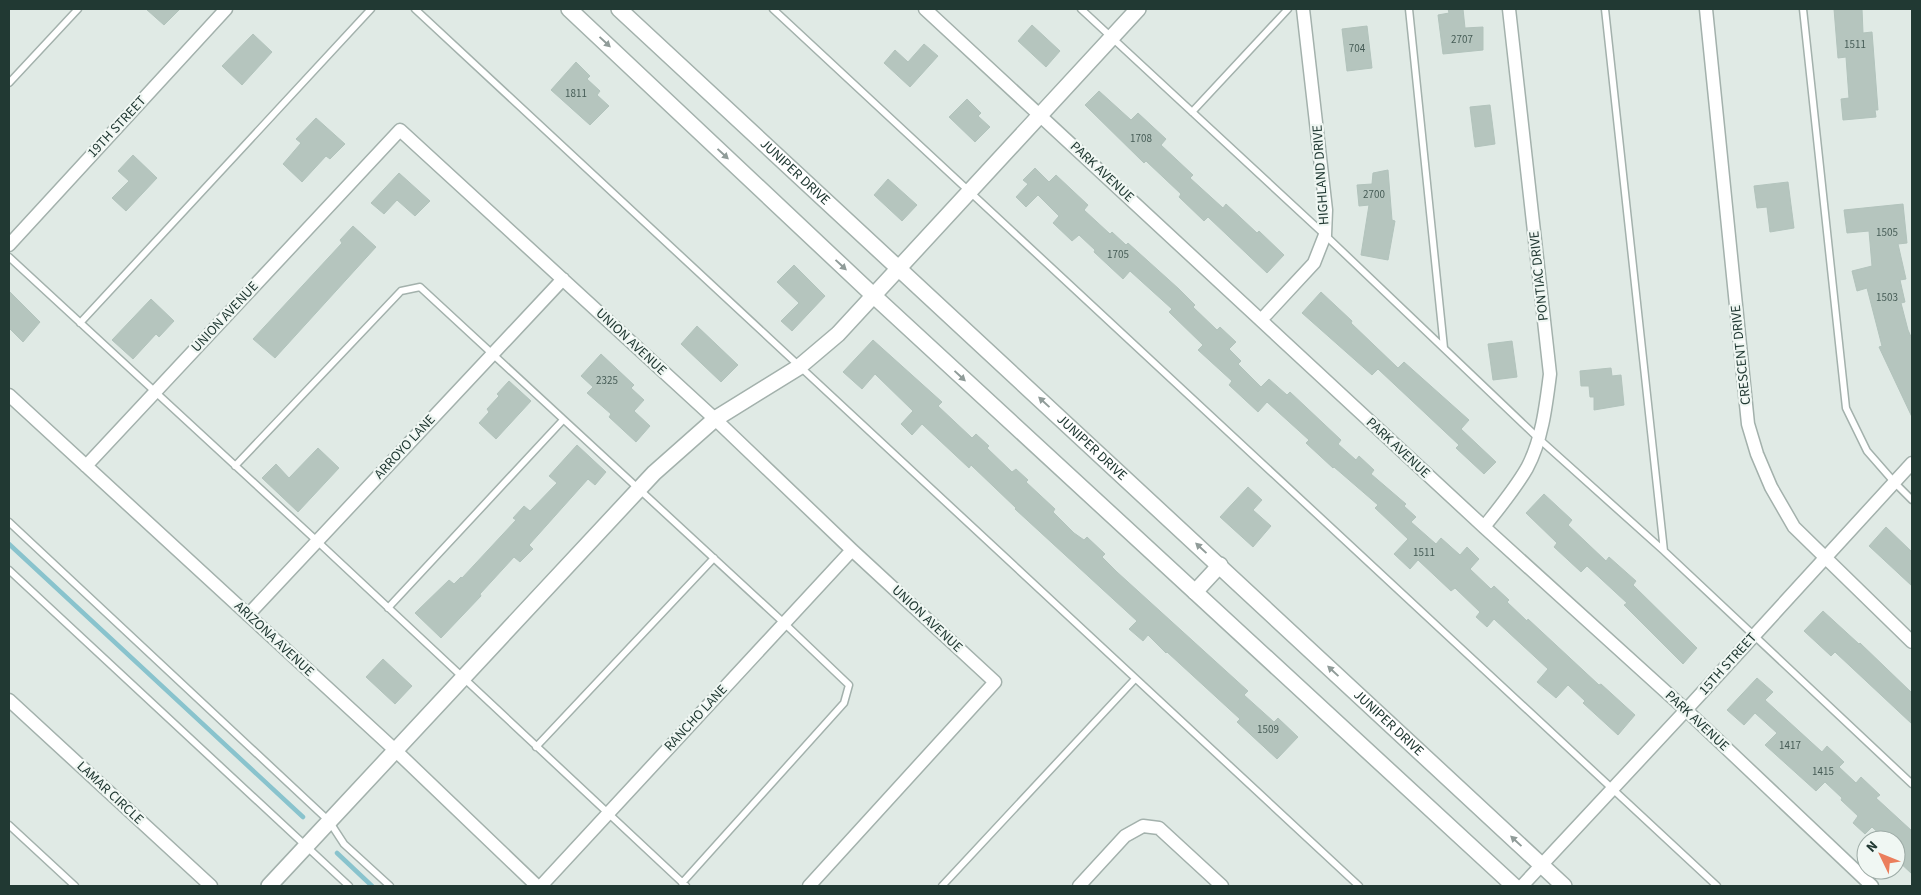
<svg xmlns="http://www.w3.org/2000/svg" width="1921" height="895" viewBox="0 0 1921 895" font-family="'Source Sans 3',sans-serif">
	<rect width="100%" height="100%" fill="#e0eae5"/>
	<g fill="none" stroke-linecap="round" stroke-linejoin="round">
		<path stroke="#89c3cd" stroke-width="4.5" d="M 9,544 L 303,817
			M 337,853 L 372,886"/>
	</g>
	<path fill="#b5c5be" stroke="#b2c3bc" d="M 146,9 L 180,9 L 164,25 Z
		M 1448,9 L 1463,9 L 1465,28 L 1483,27 L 1483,50 L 1443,54 L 1438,15 L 1449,13 Z
		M 1834,9 L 1862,9 L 1863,33 L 1872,32 L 1878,110 L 1875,110 L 1876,117 L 1843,120 L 1841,99 L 1849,98 L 1846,57 L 1838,58 Z
		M 1032,25 L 1060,51 L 1046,67 L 1018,41 Z
		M 1367,26 L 1372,68 L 1347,71 L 1342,29 Z
		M 253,34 L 272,52 L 242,85 L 222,66 Z
		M 924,44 L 938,56 L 910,87 L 884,63 L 895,50 L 908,62 Z
		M 576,62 L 590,76 L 587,79 L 600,91 L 597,95 L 609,106 L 590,125 L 551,90 Z
		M 1099,91 L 1131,120 L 1138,113 L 1166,139 L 1161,145 L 1193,175 L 1190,178 L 1223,208 L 1226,204 L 1257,233 L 1259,231 L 1284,255 L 1267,273 L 1208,217 L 1204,221 L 1179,197 L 1181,194 L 1146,161 L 1144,163 L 1085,105 Z
		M 967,99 L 981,113 L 978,116 L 990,127 L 975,142 L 949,117 Z
		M 1490,105 L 1495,144 L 1475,147 L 1470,107 Z
		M 316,118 L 345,144 L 330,159 L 326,156 L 302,182 L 283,164 L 301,143 L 296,139 Z
		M 133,155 L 157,178 L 126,211 L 112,198 L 129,181 L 118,171 Z
		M 1035,168 L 1049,182 L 1056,175 L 1088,205 L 1084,210 L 1110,234 L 1112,232 L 1126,245 L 1128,243 L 1179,289 L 1195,305 L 1193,307 L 1217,330 L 1220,327 L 1236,342 L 1229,349 L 1241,361 L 1238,364 L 1261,387 L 1269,379 L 1287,395 L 1290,392 L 1341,440 L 1338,444 L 1356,460 L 1359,456 L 1374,470 L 1371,474 L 1406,504 L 1404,506 L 1416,517 L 1411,522 L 1436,544 L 1441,538 L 1460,555 L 1467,547 L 1479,559 L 1470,569 L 1491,589 L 1494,586 L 1509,600 L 1507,602 L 1527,621 L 1528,619 L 1599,685 L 1601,684 L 1635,715 L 1618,735 L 1583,703 L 1585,701 L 1568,685 L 1556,698 L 1537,682 L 1548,669 L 1494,619 L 1487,627 L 1476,617 L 1480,612 L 1455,588 L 1451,591 L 1418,560 L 1410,569 L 1394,554 L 1408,539 L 1375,508 L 1378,505 L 1334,467 L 1333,468 L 1306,443 L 1309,440 L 1267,402 L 1258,412 L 1229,385 L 1232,381 L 1198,350 L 1203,345 L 1169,312 L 1172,309 L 1130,271 L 1123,279 L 1094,252 L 1095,250 L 1079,235 L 1072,241 L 1053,223 L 1059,216 L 1038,195 L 1026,207 L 1016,197 L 1028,184 L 1023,180 Z
		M 1388,170 L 1392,220 L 1395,221 L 1388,260 L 1361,255 L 1369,205 L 1359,206 L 1357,185 L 1372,184 L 1373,173 Z
		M 399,173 L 430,201 L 415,216 L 397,200 L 384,214 L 371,203 Z
		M 888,179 L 917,205 L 902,221 L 874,195 Z
		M 1788,182 L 1794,228 L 1770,232 L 1767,207 L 1757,208 L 1754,186 Z
		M 1903,204 L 1907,243 L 1898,244 L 1906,279 L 1900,280 L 1905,302 L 1901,303 L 1908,330 L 1912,339 L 1912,417 L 1879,347 L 1882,346 L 1867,288 L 1857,291 L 1852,271 L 1872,266 L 1869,231 L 1847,233 L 1844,210 Z
		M 353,226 L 376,247 L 275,358 L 253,339 L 342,243 L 340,240 Z
		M 794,265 L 825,296 L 792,331 L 781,321 L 799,303 L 777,282 Z
		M 9,291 L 40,322 L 23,342 L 9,328 Z
		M 1321,292 L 1352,321 L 1351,323 L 1398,368 L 1404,362 L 1469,420 L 1461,429 L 1496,462 L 1484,474 L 1456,448 L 1459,445 L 1378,369 L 1372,375 L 1302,313 Z
		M 151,299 L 174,321 L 159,337 L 156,334 L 133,359 L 112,340 Z
		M 697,326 L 738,365 L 721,382 L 681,344 Z
		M 873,340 L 942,402 L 938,406 L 972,438 L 976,434 L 989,446 L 987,448 L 1012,472 L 1016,469 L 1028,480 L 1026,482 L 1055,509 L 1053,512 L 1074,533 L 1084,540 L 1087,537 L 1105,554 L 1102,557 L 1117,572 L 1248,691 L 1244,695 L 1274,722 L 1278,718 L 1298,737 L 1277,759 L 1237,722 L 1240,719 L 1167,652 L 1166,653 L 1148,635 L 1143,641 L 1129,629 L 1137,621 L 1015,509 L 1016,508 L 971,465 L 969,468 L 922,424 L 912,435 L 901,424 L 913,411 L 875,374 L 862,389 L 843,372 Z
		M 1512,341 L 1517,377 L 1493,380 L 1488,344 Z
		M 601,354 L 634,385 L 631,388 L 644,400 L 634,411 L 650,426 L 636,442 L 609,417 L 611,414 L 587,393 L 593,387 L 581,376 Z
		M 1611,368 L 1612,376 L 1621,375 L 1624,405 L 1594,410 L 1594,397 L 1590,397 L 1589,386 L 1581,386 L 1580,371 Z
		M 509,381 L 531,401 L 496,439 L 479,423 L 489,412 L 487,409 L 499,396 L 497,394 Z
		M 577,445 L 606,472 L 595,485 L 588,479 L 529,545 L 533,549 L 520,562 L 514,557 L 480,594 L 481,596 L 441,638 L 415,613 L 449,580 L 454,584 L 461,577 L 462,578 L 516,520 L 513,518 L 524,506 L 530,511 L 557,483 L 549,476 Z
		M 318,448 L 339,468 L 298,512 L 262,478 L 276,464 L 289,478 Z
		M 1248,487 L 1262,500 L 1253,510 L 1271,526 L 1253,547 L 1220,517 Z
		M 1544,494 L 1572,520 L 1568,525 L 1606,561 L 1609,557 L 1636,581 L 1633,585 L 1697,648 L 1683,664 L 1624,605 L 1627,603 L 1587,566 L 1581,572 L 1554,547 L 1557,543 L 1526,513 Z
		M 1886,527 L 1912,552 L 1912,586 L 1869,546 Z
		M 1823,611 L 1859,644 L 1860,643 L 1912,693 L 1912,724 L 1835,652 L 1831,656 L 1804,631 Z
		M 383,659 L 412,686 L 395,704 L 366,677 Z
		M 1757,678 L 1773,692 L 1765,700 L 1822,752 L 1827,746 L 1844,762 L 1839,767 L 1856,783 L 1861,777 L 1880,795 L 1876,798 L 1912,831 L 1912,874 L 1896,859 L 1896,840 L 1886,840 L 1872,827 L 1865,834 L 1853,823 L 1858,816 L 1841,800 L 1842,798 L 1825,782 L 1816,791 L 1765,745 L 1777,733 L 1755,713 L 1744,725 L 1727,710 Z"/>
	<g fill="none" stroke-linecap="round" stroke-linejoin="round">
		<defs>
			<path id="service" d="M 415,9 L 1359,886
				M 773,9 L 1717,886
				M 1081,9 L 1325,235 L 1538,438 L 1664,551 L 1912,784
				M 1409,9 L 1444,348
				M 1605,9 L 1664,551
				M 1803,9 L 1846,408 L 1867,451 L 1895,483 L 1912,500
				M 9,83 L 78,9
				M 1192,112 L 1288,9
				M 9,257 L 317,541 L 686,886
				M 80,323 L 371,9
				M 235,466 L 401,291 L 420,287 L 784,623 L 849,685 L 844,703 L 682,883
				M 9,522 L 329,821 L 344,844 L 390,886
				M 9,570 L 349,886
				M 388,608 L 563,420
				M 536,747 L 714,558
				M 9,825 L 75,886
				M 942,886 L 1135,679"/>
			<path id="minor" d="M 925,9 L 1484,527 L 1686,710 L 1872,886
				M 1706,9 L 1748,424 L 1757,454 L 1771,487 L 1794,527 L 1912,642
				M 9,245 L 226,9
				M 1261,320 L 1314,263 L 1325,235 L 1326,210 L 1303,9
				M 9,395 L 395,750 L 537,886
				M 86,466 L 400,130 L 715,419 L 852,550 L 995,682 L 809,886
				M 1484,527 C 1499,508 1515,489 1527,468 C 1542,440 1546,406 1550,374 L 1509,9
				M 248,615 L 563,279
				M 9,700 L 211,886
				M 541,886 L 852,550
				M 1079,886 L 1125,836 L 1143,826 L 1159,828 L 1222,886
				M 1522,886 L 1686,710 L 1912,463"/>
			<g id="tertiary">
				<path d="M 569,9 L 874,296 L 1514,886"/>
				<path id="s1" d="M 619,9 L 1564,886"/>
				<path d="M 1195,592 L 1220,565"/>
				<path d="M 269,886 L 654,473 L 715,419 L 799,367 L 838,334 L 1138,9"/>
			</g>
		</defs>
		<use href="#service" stroke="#a3b1ac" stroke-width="9"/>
		<use href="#minor" stroke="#a3b1ac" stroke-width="15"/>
		<use href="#tertiary" stroke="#a3b1ac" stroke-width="18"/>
		<use href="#service" stroke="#fff" stroke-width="6"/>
		<use href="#minor" stroke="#fff" stroke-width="12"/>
		<use href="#tertiary" stroke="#fff" stroke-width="15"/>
	</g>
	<defs><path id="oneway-solid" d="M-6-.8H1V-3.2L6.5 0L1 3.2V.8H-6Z" transform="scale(1.25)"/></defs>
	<g fill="#909c99">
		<use href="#oneway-solid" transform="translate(605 42) rotate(43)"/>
		<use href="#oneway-solid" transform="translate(723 154) rotate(43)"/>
		<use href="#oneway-solid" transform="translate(841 265) rotate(43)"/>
		<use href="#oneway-solid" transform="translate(960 376) rotate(43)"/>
		<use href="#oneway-solid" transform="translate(1044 402) rotate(-137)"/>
		<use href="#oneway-solid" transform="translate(1201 548) rotate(-137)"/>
		<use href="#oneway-solid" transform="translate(1333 671) rotate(-137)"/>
		<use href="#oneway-solid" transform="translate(1516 841) rotate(-137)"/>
	</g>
	<g text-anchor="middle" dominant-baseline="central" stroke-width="4.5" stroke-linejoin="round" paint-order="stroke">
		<g font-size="11" fill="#465c56">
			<text x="1462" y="39">2707</text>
			<text x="1855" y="44">1511</text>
			<text x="1357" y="48">704</text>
			<text x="576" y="93">1811</text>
			<text x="1141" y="138">1708</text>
			<text x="1374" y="194">2700</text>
			<text x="1887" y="232">1505</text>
			<text x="1118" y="254">1705</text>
			<text x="1887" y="297">1503</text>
			<text x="607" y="380">2325</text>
			<text x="1424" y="552">1511</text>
			<text x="1268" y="729">1509</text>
			<text x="1790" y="745">1417</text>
			<text x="1823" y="771">1415</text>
		</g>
		<g font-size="14" fill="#213933" stroke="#f0f7f3">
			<text transform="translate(117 127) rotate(-47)">19TH STREET</text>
			<text stroke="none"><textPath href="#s1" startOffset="240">JUNIPER DRIVE</textPath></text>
			<text transform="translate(1102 172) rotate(43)">PARK AVENUE</text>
			<text transform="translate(1321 175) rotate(-94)">HIGHLAND DRIVE</text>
			<text transform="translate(1539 276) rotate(-96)">PONTIAC DRIVE</text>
			<text transform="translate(225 317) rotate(-47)">UNION AVENUE</text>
			<text transform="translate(631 342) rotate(43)">UNION AVENUE</text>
			<text transform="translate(1741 355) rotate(-96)">CRESCENT DRIVE</text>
			<text transform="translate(405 447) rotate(-47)">ARROYO LANE</text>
			<text stroke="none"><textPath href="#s1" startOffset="645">JUNIPER DRIVE</textPath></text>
			<text transform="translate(1398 448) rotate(43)">PARK AVENUE</text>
			<text transform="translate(927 619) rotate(43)">UNION AVENUE</text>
			<text transform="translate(274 639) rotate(43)">ARIZONA AVENUE</text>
			<text transform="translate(1728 664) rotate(-48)">15TH STREET</text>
			<text transform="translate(696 718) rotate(-47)">RANCHO LANE</text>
			<text transform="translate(1697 721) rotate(43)">PARK AVENUE</text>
			<text stroke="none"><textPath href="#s1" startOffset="1050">JUNIPER DRIVE</textPath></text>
			<text transform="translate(110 793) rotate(43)">LAMAR CIRCLE</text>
		</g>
	</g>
	<rect width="1921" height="895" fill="none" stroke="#213933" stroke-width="20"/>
	<g transform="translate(1881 855) rotate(313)"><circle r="24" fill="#f0f7f3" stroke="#9daba6"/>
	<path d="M0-4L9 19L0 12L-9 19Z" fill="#eb7e5c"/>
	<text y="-8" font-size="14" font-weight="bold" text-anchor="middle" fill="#213933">N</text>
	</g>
</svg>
